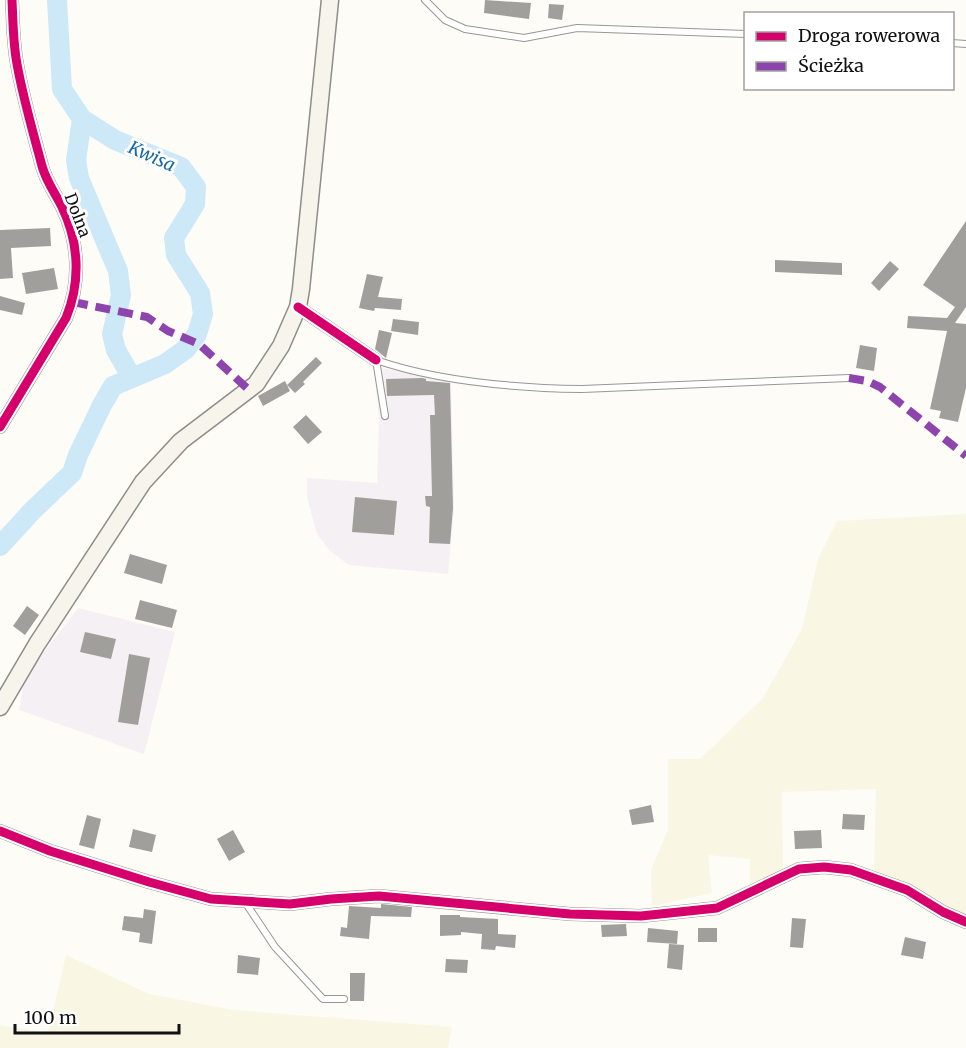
<svg xmlns="http://www.w3.org/2000/svg" width="966" height="1048" viewBox="0 0 966 1048" font-family="Merriweather,serif">
	<rect width="100%" height="100%" fill="#fdfcf7"/>
	<path fill="#f5f0f3" d="M 374,367 L 451,379 L 454,509 L 448,574 L 349,565 L 330,551 L 317,534 L 307,497 L 307,478 L 377,483 L 379,421 Z
		M 78,608 L 175,632 L 144,754 L 19,710 L 25,677 Z"/>
	<path fill="#f9f7e4" d="M 966,514 L 966,916 L 874,870 L 876,789 L 782,792 L 783,869 L 750,884 L 750,859 L 708,855 L 712,893 L 652,906 L 651,870 L 668,830 L 668,759 L 700,759 L 763,698 L 802,629 L 818,559 L 837,521 Z
		M 66,955 L 149,994 L 233,1010 L 452,1027 L 448,1048 L 0,1048 L 0,1025 L 48,1033 Z"/>
	<g fill="none" stroke-linecap="round" stroke-linejoin="round">
		<path stroke="#cde8f7" stroke-width="20" d="M 82,119 L 76,160 L 79,178 L 118,271 L 121,295 L 112,334 L 116,350 L 132,378
			M 0,546 L 33,510 L 72,473 L 78,455 L 102,405 L 113,386 L 165,364 L 186,349 L 197,334 L 203,314 L 200,293 L 176,255 L 174,238 L 195,204 L 196,187 L 181,167 L 115,140 L 82,119 L 62,89 L 57,0"/>
	</g>
	<path fill="#a19f9c" d="M 485,0 L 531,3 L 529,19 L 484,13 Z
		M 549,4 L 564,5 L 562,20 L 548,18 Z
		M 966,221 L 966,307 L 955,323 L 966,324 L 966,388 L 958,422 L 939,418 L 941,411 L 930,409 L 947,331 L 907,328 L 908,316 L 947,318 L 955,307 L 923,285 Z
		M 50,228 L 51,246 L 11,248 L 13,278 L 0,279 L 0,230 Z
		M 775,260 L 842,263 L 842,275 L 775,272 Z
		M 890,261 L 899,269 L 879,291 L 871,283 Z
		M 54,268 L 58,289 L 26,294 L 22,273 Z
		M 367,274 L 383,277 L 378,297 L 402,299 L 401,310 L 375,308 L 374,311 L 359,308 Z
		M 0,296 L 25,303 L 22,315 L 0,310 Z
		M 393,319 L 419,322 L 418,335 L 391,331 Z
		M 379,330 L 392,333 L 386,358 L 375,349 Z
		M 860,345 L 877,348 L 874,371 L 856,368 Z
		M 316,357 L 322,363 L 303,382 L 305,384 L 295,393 L 287,385 Z
		M 422,378 L 426,379 L 426,381 L 450,383 L 453,508 L 450,544 L 429,543 L 430,507 L 426,506 L 425,496 L 432,496 L 430,415 L 435,415 L 434,395 L 387,396 L 386,379 Z
		M 285,381 L 290,391 L 263,406 L 258,396 Z
		M 306,415 L 322,432 L 308,444 L 293,427 Z
		M 355,497 L 397,501 L 394,535 L 352,532 Z
		M 130,554 L 167,565 L 162,584 L 124,573 Z
		M 140,600 L 177,610 L 172,628 L 135,619 Z
		M 27,606 L 39,615 L 25,635 L 13,626 Z
		M 85,632 L 116,639 L 111,659 L 80,652 Z
		M 129,654 L 150,658 L 138,725 L 118,722 Z
		M 651,805 L 654,822 L 632,825 L 629,810 Z
		M 843,814 L 865,815 L 864,830 L 842,829 Z
		M 87,815 L 101,819 L 94,849 L 79,845 Z
		M 133,829 L 156,835 L 152,852 L 129,847 Z
		M 233,830 L 245,852 L 229,861 L 217,839 Z
		M 821,830 L 822,848 L 795,849 L 794,831 Z
		M 381,904 L 412,907 L 411,917 L 371,916 L 369,939 L 340,936 L 341,927 L 347,928 L 349,906 L 381,908 Z
		M 144,909 L 156,911 L 152,944 L 139,942 L 140,933 L 122,930 L 124,916 L 143,918 Z
		M 440,915 L 460,915 L 460,917 L 498,919 L 498,934 L 516,935 L 515,948 L 496,946 L 495,950 L 481,949 L 482,934 L 461,932 L 461,935 L 440,936 Z
		M 792,918 L 806,919 L 803,948 L 790,947 Z
		M 626,924 L 627,936 L 602,937 L 601,925 Z
		M 648,928 L 678,931 L 677,944 L 647,942 Z
		M 698,928 L 717,928 L 717,942 L 698,942 Z
		M 905,937 L 926,942 L 923,959 L 901,955 Z
		M 669,944 L 684,945 L 682,970 L 667,968 Z
		M 238,955 L 260,958 L 258,975 L 237,973 Z
		M 446,959 L 468,960 L 467,973 L 445,972 Z
		M 350,973 L 365,973 L 364,1001 L 350,1001 Z"/>
	<g fill="none" stroke-linecap="round" stroke-linejoin="round">
		<defs>
			<path id="service" d="M 425,0 L 445,20 L 465,29 L 524,38 L 577,28 L 746,34
				M 952,43 L 966,44
				M 385,416 L 376,360 C 437,381 517,388 582,389 L 849,378
				M 245,902 L 275,947 L 323,999 L 344,999"/>
			<path id="minor" d="M 298,307 L 376,360
				M 0,427 L 66,318 C 81,282 79,242 62,207 C 55,193 46,181 42,166 C 33,132 23,98 17,64 C 13,43 13,21 12,0
				M 0,831 L 50,851 L 149,882 L 211,899 L 290,904 L 331,899 L 379,896 L 570,914 L 641,916 L 717,908 L 799,869 L 824,867 L 851,870 L 907,890 L 943,912 L 966,922"/>
			<path id="secondary" d="M 0,707 L 37,644 L 143,482 L 181,441 L 256,384 L 281,346 L 298,307 L 301,289 L 330,0"/>
		</defs>
		<use href="#service" stroke="#979795" stroke-width="8"/>
		<use href="#minor" stroke="#979795" stroke-width="14"/>
		<use href="#secondary" stroke="#8e8d8b" stroke-width="19"/>
		<use href="#service" stroke="#fffffe" stroke-width="6"/>
		<use href="#minor" stroke="#fffffe" stroke-width="12"/>
		<use href="#secondary" stroke="#f6f4eb" stroke-width="16"/>
		<path stroke="#8e44ad" stroke-width="8" stroke-dasharray="15 8" stroke-linecap="butt" d="M 73,302 L 147,317 L 168,331 L 199,344 L 249,390
			M 849,378 L 867,381 L 880,387 L 966,456"/>
		<defs>
			<path id="cycleway" d="M 298,307 L 376,360
				M 0,427 L 66,318 C 81,282 79,242 62,207 C 55,193 46,181 42,166 C 33,132 23,98 17,64 C 13,43 13,21 12,0
				M 0,831 L 50,851 L 149,882 L 211,899 L 290,904 L 331,899 L 379,896 L 570,914 L 641,916 L 717,908 L 799,869 L 824,867 L 851,870 L 907,890 L 943,912 L 966,922"/>
		</defs>
		<use href="#cycleway" stroke="#fff" stroke-width="13"/>
		<use href="#cycleway" stroke="#d6006c" stroke-width="9"/>
	</g>
	<g text-anchor="middle" dominant-baseline="central" stroke-width="6" stroke-linejoin="round" paint-order="stroke">
		<g font-size="16" fill="#111" stroke="#fff">
			<text transform="translate(78 215) rotate(69)">Dolna</text>
		</g>
		<g font-size="18" font-style="italic" fill="#1768a6" stroke="#fff">
			<text transform="translate(152 156) rotate(24)">Kwisa</text>
		</g>
	</g>
	<rect x="744" y="12" width="210" height="78" fill="#ffffff" stroke="#a0a0a0" stroke-width="1.5"/>
	<rect x="756" y="32" width="30" height="9" fill="#d6006c" stroke="#a0a0a0" stroke-width="1.5"/>
	<text x="798" y="42" font-size="18" fill="#111111">Droga rowerowa</text>
	<rect x="756" y="62" width="30" height="9" fill="#8e44ad" stroke="#a0a0a0" stroke-width="1.5"/>
	<text x="798" y="72" font-size="18" fill="#111111">Ścieżka</text>
	<path d="M15 1024v9h164v-9" fill="none" stroke="#111111" stroke-width="3"/>
	<text x="24" y="1024" font-size="18" fill="#111111" stroke="#ffffff" stroke-width="4.5" paint-order="stroke">100 m</text>
</svg>
